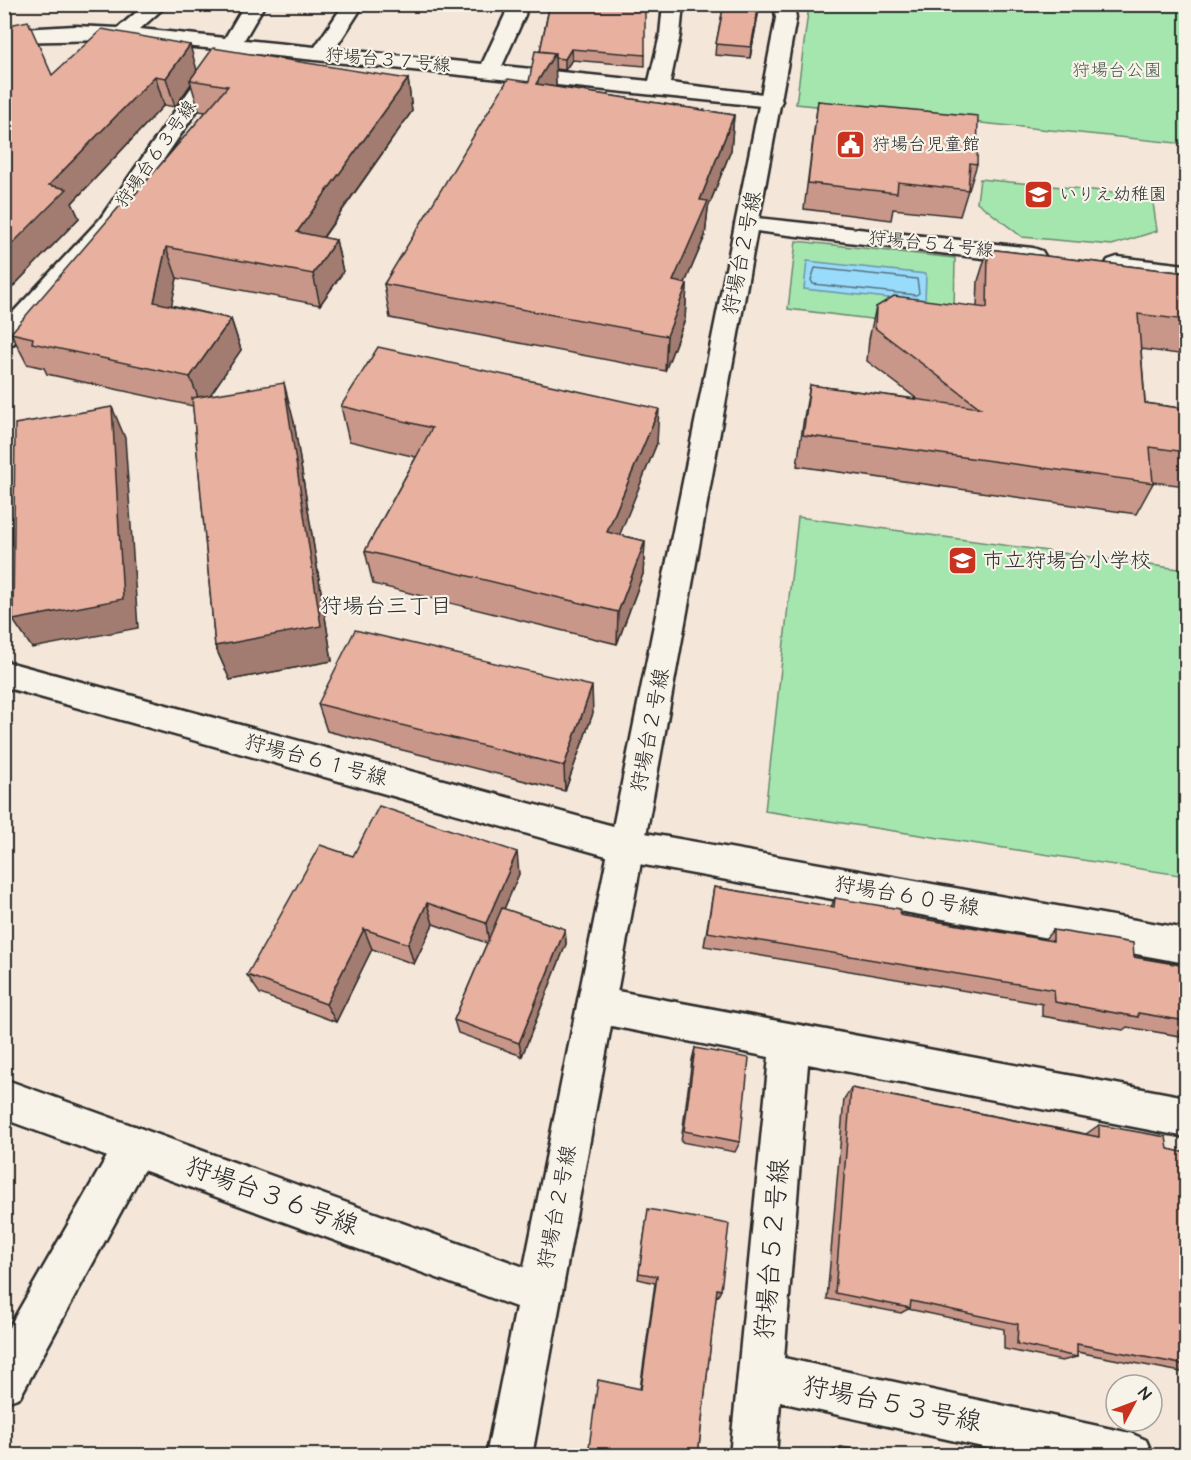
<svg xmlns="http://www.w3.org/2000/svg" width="1191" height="1460" viewBox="0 0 1191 1460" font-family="'Architects Daughter','Klee One',sans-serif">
	<rect width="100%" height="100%" fill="#f4e6d9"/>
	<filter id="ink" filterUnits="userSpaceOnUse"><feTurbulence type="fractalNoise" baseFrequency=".0167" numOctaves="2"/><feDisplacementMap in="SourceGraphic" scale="12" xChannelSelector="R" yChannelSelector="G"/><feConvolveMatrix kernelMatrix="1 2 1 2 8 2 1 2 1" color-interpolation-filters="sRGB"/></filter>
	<g filter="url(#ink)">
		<path fill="#a5e6af" stroke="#68886d" stroke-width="1.5" d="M 809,5 L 1186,5 L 1186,144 L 796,104 Z
			M 980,179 L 1152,196 L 1157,231 L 1112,245 L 1022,237 L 977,202 Z
			M 796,241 L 955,258 L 954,311 L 930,326 L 788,309 Z
			M 798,517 L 1186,570 L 1186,876 L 765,811 Z"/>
		<path fill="#99dbfb" stroke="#6d95a8" stroke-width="1.5" d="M 807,261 L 926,274 L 925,302 L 804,289 Z"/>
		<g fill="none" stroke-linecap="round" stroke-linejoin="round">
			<path stroke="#57717e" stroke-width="1.5" d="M 815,268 L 917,279 L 919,293 L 916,295 L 813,284 L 811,280 Z"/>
			<defs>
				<path id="street" d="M 146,4 L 168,4 L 140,29 L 225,38 L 245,4 L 265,4 L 244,40 L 315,47 L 344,4 L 364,4 L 335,49 L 482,64 L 505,15 L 507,4 L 527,4 L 525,15 L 502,66 L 649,81 L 660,35 L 663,4 L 683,4 L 680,35 L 670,83 L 771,95 L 779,96 L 782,101 L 779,106 L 771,107 L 237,52 L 116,229 L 13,344 L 4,346 L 4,322 L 100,219 L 218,49 L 111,40 L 4,42 L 4,30 L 75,26 L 118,28 Z
					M 747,217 L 1033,248 L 1042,251 L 1045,256 L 1042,261 L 1033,264 L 739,229 L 735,224 L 739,219 Z
					M 1117,257 L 1186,265 L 1186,281 L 1108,270 L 1105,265 L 1108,260 Z
					M 4,661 L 628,830 L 1186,929 L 1186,963 L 628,862 L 4,687 Z
					M 596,987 L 1186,1097 L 1186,1137 L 808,1064 L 784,1358 L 1130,1433 L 1146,1440 L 1153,1456 L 1023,1456 L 780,1402 L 776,1456 L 730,1456 L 769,1057 L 596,1023 L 583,1018 L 577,1005 L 583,992 Z
					M 135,1126 L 149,1132 L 155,1146 L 149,1160 L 20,1397 L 4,1403 L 4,1336 L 121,1132 Z"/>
				<path id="secondary" d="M 774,4 L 794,4 L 796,18 L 532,1456 L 486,1456 L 516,1307 L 4,1119 L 4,1079 L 524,1267 L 760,101 L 776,18 Z"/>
			</defs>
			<use href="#street" stroke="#2b2b2b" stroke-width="5"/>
			<use href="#secondary" stroke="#2b2b2b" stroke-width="5"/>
			<use href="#street" fill="#f7f3e8" fill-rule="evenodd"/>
			<use href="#secondary" fill="#f7f3e8" fill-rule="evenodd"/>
		</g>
		<path fill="#c89789" stroke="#2b2b2b" stroke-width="1.5" d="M 550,4 L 645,55 L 645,66 L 572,60 L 565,70 L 555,69 L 556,87 L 734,115 L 731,150 L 708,208 L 705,236 L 685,283 L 687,284 L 685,319 L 665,371 L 390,318 L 384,284 L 529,82 L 540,51 Z
			M 724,4 L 760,4 L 750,58 L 715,55 L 716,44 Z
			M 197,71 L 408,79 L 412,111 L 323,238 L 336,240 L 343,272 L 320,305 L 177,278 L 171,305 L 231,319 L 241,350 L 210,395 L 294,422 L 332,661 L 230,680 L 215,646 L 193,406 L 47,374 L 44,368 L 27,364 L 11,333 L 131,199 L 206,112 L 199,111 L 191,84 L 175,107 L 164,105 L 72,203 L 79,218 L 4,296 L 52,75 Z
			M 818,101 L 977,164 L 969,190 L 968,190 L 960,216 L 893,209 L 891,220 L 804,209 Z
			M 988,249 L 1186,273 L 1186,355 L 1141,349 L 1145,403 L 1186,409 L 1186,486 L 1153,482 L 1153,483 L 1136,514 L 797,466 L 804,417 L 810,385 L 917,399 L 867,361 L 869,339 L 876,307 L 977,307 L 978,281 Z
			M 341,406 L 657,443 L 619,535 L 645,541 L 643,574 L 617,644 L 373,584 L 365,551 L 416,457 L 349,441 Z
			M 318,704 L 593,713 L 565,791 L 327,731 Z
			M 353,856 L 519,874 L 504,909 L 565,929 L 566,944 L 522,1056 L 458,1033 L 454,1020 L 487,943 L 433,924 L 414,964 L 372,949 L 336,1022 L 260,994 L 247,975 Z
			M 714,887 L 831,907 L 835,898 L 900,915 L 1044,940 L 1053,930 L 1134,957 L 1186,966 L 1186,1037 L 1127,1027 L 1123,1030 L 1042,1016 L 1042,1004 L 704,946 Z
			M 695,1048 L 740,1142 L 735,1152 L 681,1142 L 692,1060 Z
			M 851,1088 L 1086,1134 L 1099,1125 L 1168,1149 L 1186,1153 L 1186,1371 L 1181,1372 L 1077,1352 L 1077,1357 L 1062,1361 L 1004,1349 L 1004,1329 L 908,1309 L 901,1313 L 827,1299 L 844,1099 Z
			M 647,1217 L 721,1290 L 718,1296 L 716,1295 L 698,1455 L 640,1389 L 655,1283 L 638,1279 Z
			M 841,1447 L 879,1455 L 833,1455 L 833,1449 Z"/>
		<path fill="#a27b6f" stroke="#2b2b2b" stroke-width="1.5" d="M 759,4 L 760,4 L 750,58 L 751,47 Z
			M 190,45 L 198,74 L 190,80 L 191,84 L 175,107 L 166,78 Z
			M 571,49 L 572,60 L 565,70 L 565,59 Z
			M 555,53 L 556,87 L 536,84 Z
			M 155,76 L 164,105 L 72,203 L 79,218 L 4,296 L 4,252 L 49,185 Z
			M 408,79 L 412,111 L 304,264 L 297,232 Z
			M 734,115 L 731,150 L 708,208 L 705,236 L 671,316 L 673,281 L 700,200 Z
			M 336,240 L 343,272 L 320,305 L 313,274 Z
			M 166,247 L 177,278 L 166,333 L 154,302 Z
			M 687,284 L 685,319 L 665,371 L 667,336 Z
			M 231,319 L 241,350 L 202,407 L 190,377 Z
			M 284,383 L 294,422 L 332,661 L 230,680 L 215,646 Z
			M 112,407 L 125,438 L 138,628 L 32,648 L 13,620 Z
			M 659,409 L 657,443 L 607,566 L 607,532 Z
			M 645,541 L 643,574 L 617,644 L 618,612 Z
			M 592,686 L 593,713 L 565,791 L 564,766 Z
			M 517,852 L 519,874 L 489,944 L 486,923 Z
			M 427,903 L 433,924 L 414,964 L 408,944 Z
			M 364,929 L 372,949 L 336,1022 L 326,1004 Z
			M 565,929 L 566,944 L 522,1056 L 519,1043 Z"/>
		<path fill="#e8b09f" stroke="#2b2b2b" stroke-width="1.5" d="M 550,4 L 645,4 L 645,55 L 571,49 L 565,59 L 555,58 L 555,53 L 540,51 Z
			M 724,4 L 759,4 L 751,47 L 716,44 Z
			M 28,21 L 52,75 L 102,29 L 190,45 L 166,78 L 155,76 L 49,185 L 67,189 L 4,252 L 4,26 Z
			M 213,48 L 408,79 L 297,232 L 336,240 L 313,274 L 166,247 L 154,302 L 231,319 L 190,377 L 32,343 L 33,338 L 11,333 L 125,200 L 131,199 L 228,86 L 190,80 Z
			M 535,51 L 555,53 L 536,84 L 734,115 L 700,200 L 708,201 L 673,281 L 687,284 L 667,336 L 384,284 L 508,79 L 529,82 Z
			M 818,101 L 978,116 L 977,164 L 970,163 L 968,190 L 898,182 L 897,193 L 808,183 Z
			M 988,249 L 1186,273 L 1186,320 L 1138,314 L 1145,403 L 1186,409 L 1186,452 L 1150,447 L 1153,483 L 803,435 L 810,385 L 980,408 L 875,328 L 876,307 L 894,296 L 987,308 Z
			M 378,347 L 659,409 L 607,532 L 645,541 L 618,612 L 365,551 L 432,428 L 341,406 Z
			M 284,383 L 321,626 L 215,646 L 192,398 Z
			M 112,407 L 123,599 L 13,620 L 15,424 Z
			M 355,630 L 592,686 L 564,766 L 318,704 Z
			M 379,806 L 517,852 L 486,923 L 427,903 L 408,944 L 364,929 L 326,1004 L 247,975 L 320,845 L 353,856 Z
			M 714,887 L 834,907 L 835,898 L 900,909 L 900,915 L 1053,941 L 1053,930 L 1133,943 L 1134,957 L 1186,966 L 1186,1021 L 1138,1013 L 1138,1017 L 1055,1002 L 1054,990 L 707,932 Z
			M 502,908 L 565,929 L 519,1043 L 454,1020 Z
			M 695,1048 L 749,1058 L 740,1142 L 684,1131 Z
			M 851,1088 L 1099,1137 L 1099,1125 L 1166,1137 L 1168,1149 L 1186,1153 L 1186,1365 L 1077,1344 L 1077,1357 L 1017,1344 L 1018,1324 L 911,1301 L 910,1308 L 835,1293 Z
			M 648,1209 L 729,1224 L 721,1290 L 717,1289 L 698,1455 L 588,1455 L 598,1380 L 641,1389 L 657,1276 L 639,1273 Z
			M 841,1447 L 879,1455 L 841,1455 Z"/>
	</g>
	<defs>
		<symbol id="civic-square" viewBox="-11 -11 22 22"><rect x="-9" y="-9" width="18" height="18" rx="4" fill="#c8321e" stroke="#f7f3e8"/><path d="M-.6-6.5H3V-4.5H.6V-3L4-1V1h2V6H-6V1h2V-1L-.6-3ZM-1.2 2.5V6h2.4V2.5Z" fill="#fff"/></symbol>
		<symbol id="school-square" viewBox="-11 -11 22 22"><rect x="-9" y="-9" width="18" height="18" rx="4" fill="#c8321e" stroke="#f7f3e8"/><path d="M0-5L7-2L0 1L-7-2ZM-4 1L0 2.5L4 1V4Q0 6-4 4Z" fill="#fff"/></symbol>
	</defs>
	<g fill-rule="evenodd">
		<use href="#civic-square" x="834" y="128" width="33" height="33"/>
		<use href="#school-square" x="1022" y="178" width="33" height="33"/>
		<use href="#school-square" x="946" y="544" width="33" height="33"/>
	</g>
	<g text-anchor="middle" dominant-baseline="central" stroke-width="4.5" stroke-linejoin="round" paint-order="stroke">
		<g font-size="18" fill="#2b2b2b" stroke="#f7f3e8">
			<text transform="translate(388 60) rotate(5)">狩場台３７号線</text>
			<text transform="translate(156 154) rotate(-55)">狩場台６３号線</text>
			<text transform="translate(931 244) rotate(6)">狩場台５４号線</text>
		</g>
		<g font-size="18" fill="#4a5a4c" stroke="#f7f3e8">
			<text x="1117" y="70">狩場台公園</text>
		</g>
		<g font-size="18" fill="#2b2b2b" stroke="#f7f3e8" text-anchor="start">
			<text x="872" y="144">狩場台児童館</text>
			<text x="1059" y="194">いりえ幼稚園</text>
		</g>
		<g font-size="21" fill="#2b2b2b" stroke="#f7f3e8">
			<text transform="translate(742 253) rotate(-79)">狩場台２号線</text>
			<text transform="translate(650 730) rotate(-79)">狩場台２号線</text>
			<text transform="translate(316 760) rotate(15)">狩場台６１号線</text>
			<text transform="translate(907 896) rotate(10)">狩場台６０号線</text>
			<text transform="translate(557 1207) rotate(-79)">狩場台２号線</text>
		</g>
		<g font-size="21" fill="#2b2b2b" stroke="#f7f3e8" text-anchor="start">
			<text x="983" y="560">市立狩場台小学校</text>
		</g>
		<g font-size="22" fill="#2b2b2b" stroke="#f7f3e8">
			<text x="386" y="606">狩場台三丁目</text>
		</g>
		<g font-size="26" fill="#2b2b2b" stroke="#f7f3e8">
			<text transform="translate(272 1196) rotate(20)">狩場台３６号線</text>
			<text transform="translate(772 1249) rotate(-85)">狩場台５２号線</text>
			<text transform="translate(892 1404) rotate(12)">狩場台５３号線</text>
		</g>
	</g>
	<rect width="1191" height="1460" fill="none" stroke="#f7f3e8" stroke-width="24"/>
	<rect x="12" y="12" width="1167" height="1436" fill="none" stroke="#2b2b2b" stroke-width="2" filter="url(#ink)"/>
	<g transform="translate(1134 1403) rotate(49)"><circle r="28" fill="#f7f3e8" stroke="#a5a39c" stroke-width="1.5"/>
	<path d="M0-4.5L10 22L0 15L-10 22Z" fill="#c8321e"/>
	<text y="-9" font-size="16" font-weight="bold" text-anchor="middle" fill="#2b2b2b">N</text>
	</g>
</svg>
